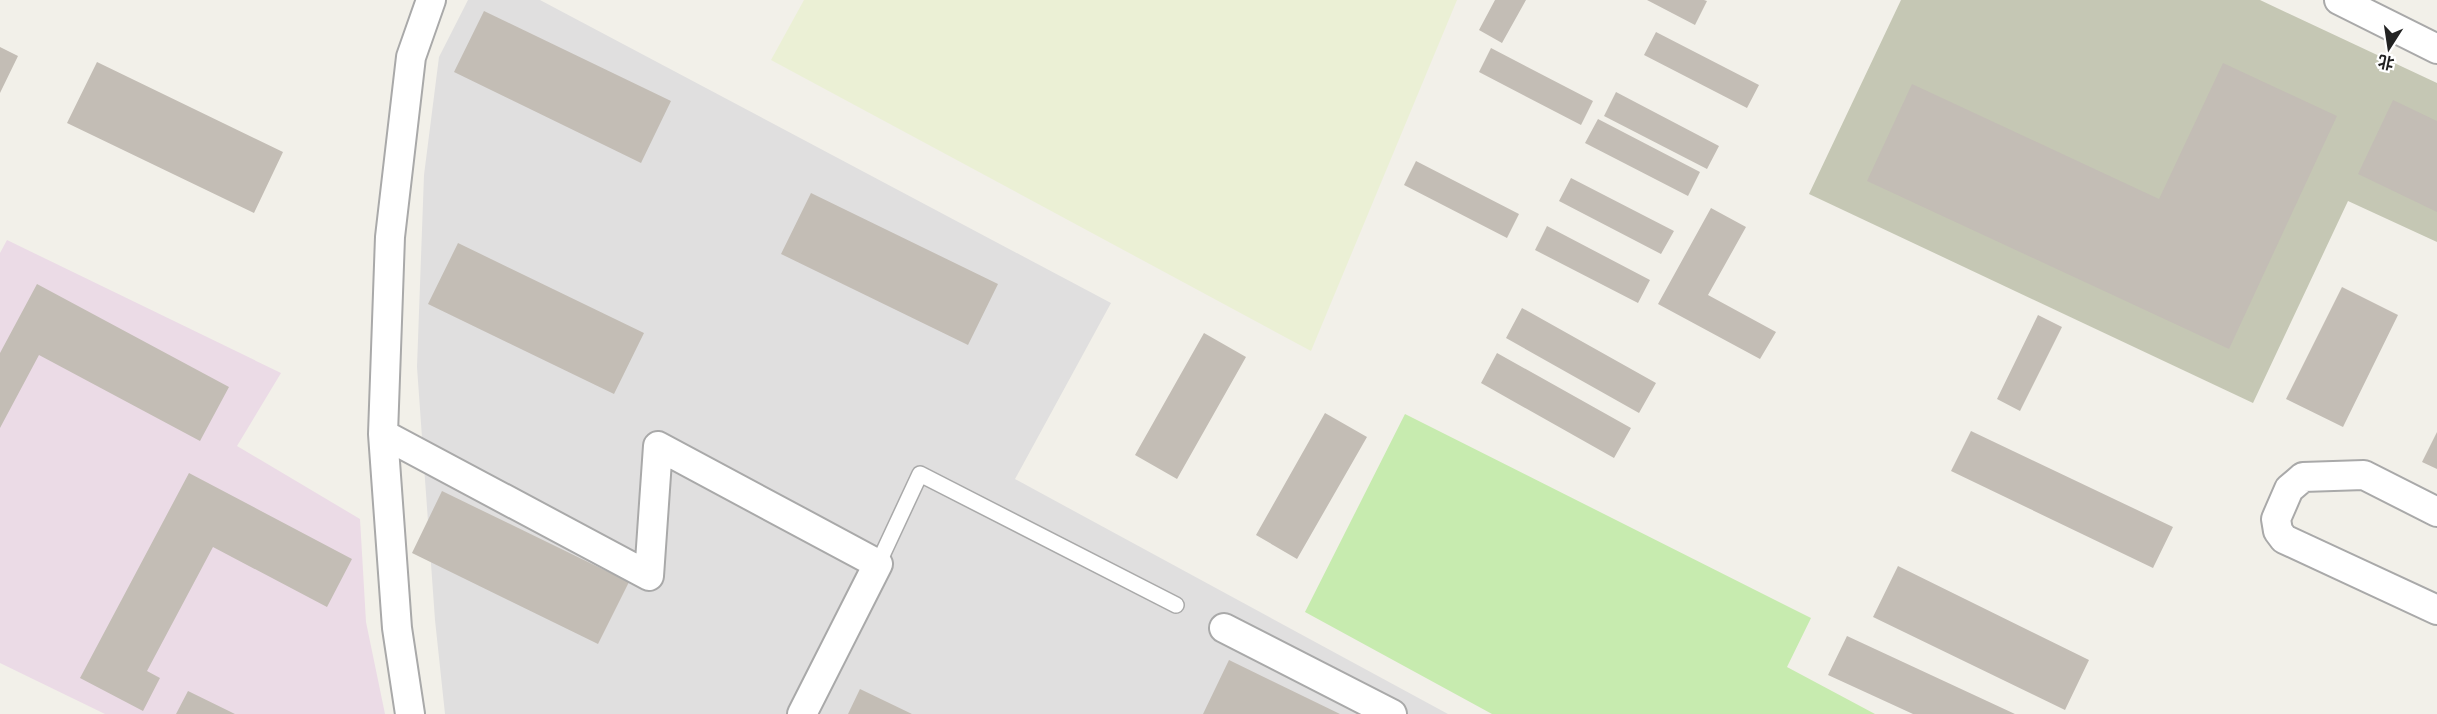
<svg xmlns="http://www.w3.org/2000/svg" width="2437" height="714" viewBox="0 0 2437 714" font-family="'PT Sans Narrow','Noto Sans SC',sans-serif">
	<rect width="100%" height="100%" fill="#f2f0e9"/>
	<path fill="#e0dfdf" d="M 468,0 L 540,0 L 1111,303 L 1015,479 L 1448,714 L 445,714 L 435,620 L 417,367 L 424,175 L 439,57 Z"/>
	<path fill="#ebdbe6" d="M 7,240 L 281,373 L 237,446 L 360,519 L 366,622 L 385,714 L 105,714 L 0,663 L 0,253 Z"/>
	<path fill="#c5c7b4" d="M 1901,0 L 2260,0 L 2437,83 L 2437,242 L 2348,201 L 2253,403 L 1809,194 Z"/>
	<path fill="#ebf0d5" d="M 804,0 L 1457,0 L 1311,351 L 771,60 Z"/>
	<path fill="#c7ebaf" d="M 1405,414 L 1811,618 L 1787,667 L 1875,714 L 1492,714 L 1305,612 Z"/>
	<path fill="#c3bdb5" d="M 1495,0 L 1526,0 L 1502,43 L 1479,30 Z
		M 1647,0 L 1704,0 L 1707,1 L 1695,25 Z
		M 484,11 L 671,101 L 641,163 L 454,72 Z
		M 1656,32 L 1759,85 L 1747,108 L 1644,55 Z
		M 0,47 L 18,56 L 0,93 Z
		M 1491,48 L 1593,101 L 1581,125 L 1479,72 Z
		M 97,62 L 283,152 L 254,213 L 67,123 Z
		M 2223,63 L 2337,116 L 2229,349 L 1867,181 L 1912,84 L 2159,199 Z
		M 1616,92 L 1719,146 L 1707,169 L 1604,116 Z
		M 2393,100 L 2437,121 L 2437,212 L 2358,174 Z
		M 1598,119 L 1700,172 L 1688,196 L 1585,143 Z
		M 1416,161 L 1519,214 L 1507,238 L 1404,185 Z
		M 1571,178 L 1674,231 L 1661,254 L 1559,201 Z
		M 811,193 L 998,284 L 968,345 L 781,254 Z
		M 1711,208 L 1746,227 L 1708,295 L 1776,332 L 1760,359 L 1658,304 Z
		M 1547,226 L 1650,280 L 1638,303 L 1535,250 Z
		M 458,243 L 644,333 L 614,394 L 428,304 Z
		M 37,284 L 229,387 L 200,441 L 39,355 L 0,428 L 0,353 Z
		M 2342,287 L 2398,315 L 2343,427 L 2286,399 Z
		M 1522,308 L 1656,383 L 1639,413 L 1506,338 Z
		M 2038,315 L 2062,327 L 2020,411 L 1997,399 Z
		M 1204,333 L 1246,357 L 1177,479 L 1135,455 Z
		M 1497,353 L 1631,428 L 1614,458 L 1481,383 Z
		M 1325,413 L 1367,437 L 1297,559 L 1256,535 Z
		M 1971,431 L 2173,527 L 2153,568 L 1951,471 Z
		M 2437,432 L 2437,469 L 2422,462 Z
		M 189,473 L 352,559 L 327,607 L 213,547 L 147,671 L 160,678 L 143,711 L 80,678 Z
		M 442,491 L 629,582 L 598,644 L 412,553 Z
		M 1898,566 L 2089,660 L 2065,710 L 1873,617 Z
		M 1847,636 L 2015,714 L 1913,714 L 1828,675 Z
		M 1229,660 L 1340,714 L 1203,714 Z
		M 860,689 L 912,714 L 848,714 Z
		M 188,691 L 235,714 L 176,714 Z"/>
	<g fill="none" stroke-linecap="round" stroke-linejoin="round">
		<defs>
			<path id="lane" d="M 878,564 L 920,474 L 1176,605"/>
			<path id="street" d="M 2339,0 L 2437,49
				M 383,434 L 649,576 L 658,446 L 878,564 L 802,714
				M 2437,512 L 2364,475 L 2303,477 L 2289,489 L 2276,519 L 2278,531 L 2284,539 L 2437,610
				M 1224,628 L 1392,714
				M 410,714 L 397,628 L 383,434 L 390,237 L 411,57 L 431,0"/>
		</defs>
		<use href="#lane" stroke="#a9a9a9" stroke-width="18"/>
		<use href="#street" stroke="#a9a9a9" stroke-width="32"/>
		<use href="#lane" stroke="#fff" stroke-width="15"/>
		<use href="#street" stroke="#fff" stroke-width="28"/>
	</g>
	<g transform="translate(2389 48) rotate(192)" stroke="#ffffff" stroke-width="4.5" paint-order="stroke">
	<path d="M0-4.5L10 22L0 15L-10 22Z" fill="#222222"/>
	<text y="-9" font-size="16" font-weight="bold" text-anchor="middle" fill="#222222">北</text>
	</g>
</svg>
